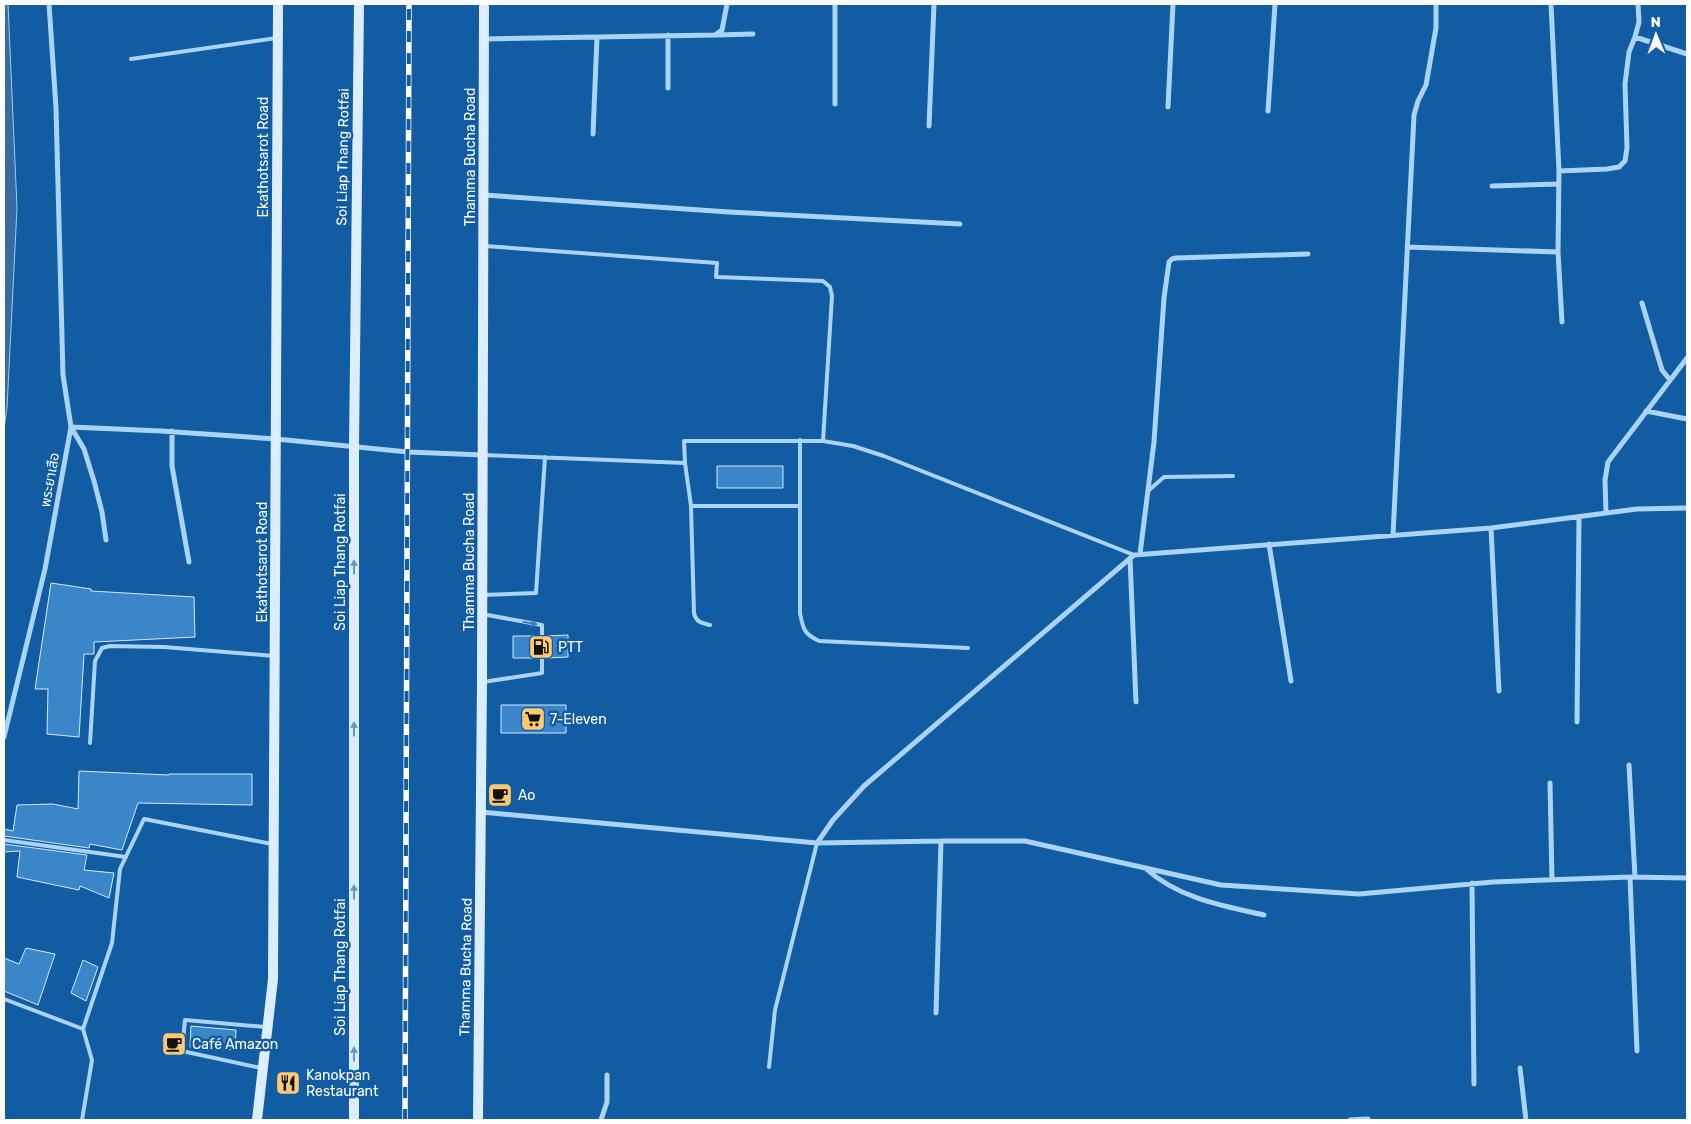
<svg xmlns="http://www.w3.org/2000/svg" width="1691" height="1124" viewBox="0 0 1691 1124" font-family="Rubik,'Noto Sans Thai',sans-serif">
	<rect width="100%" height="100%" fill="#115ca2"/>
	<path fill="#376c9e" stroke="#9ccff8" d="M 4,4 L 8,4 L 17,208 L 7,408 L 4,428 Z"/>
	<path fill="#3a86c8" stroke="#d4eafe" d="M 717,466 L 783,466 L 783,488 L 717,488 Z
		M 51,583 L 91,589 L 91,591 L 194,597 L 195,637 L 94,642 L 94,654 L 84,654 L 79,737 L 47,734 L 48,689 L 35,689 Z
		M 568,635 L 568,657 L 546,658 L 546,636 Z
		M 513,636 L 538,636 L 538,658 L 513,658 Z
		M 501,705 L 566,705 L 566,733 L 501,733 Z
		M 79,771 L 169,775 L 169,774 L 252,774 L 252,805 L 138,803 L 122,850 L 90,844 L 89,848 L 4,836 L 4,829 L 13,831 L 17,805 L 53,804 L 78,809 Z
		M 4,844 L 87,855 L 84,870 L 114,873 L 109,898 L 80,886 L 79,890 L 17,877 L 20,851 L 4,852 Z
		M 26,948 L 55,954 L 38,1005 L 4,991 L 4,958 L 19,964 Z
		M 83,960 L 98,967 L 86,1001 L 71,993 Z
		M 191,1026 L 236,1030 L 235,1050 L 190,1047 Z"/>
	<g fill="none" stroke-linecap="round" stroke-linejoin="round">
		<path stroke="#abd3f5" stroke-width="4" d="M 131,59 L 277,38
			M 485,246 L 717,263 L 716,277 L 823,281 L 830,287 L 832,296 L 823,441
			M 800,440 L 800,613 C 803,629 804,634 819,641 L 968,648
			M 483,455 L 685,463 L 684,441 L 823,441 L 853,446 L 884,456 L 1134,555
			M 685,463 L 691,506 L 694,613 C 696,622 701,623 710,625
			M 1148,491 L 1164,477 L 1233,476
			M 691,506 L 800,506
			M 482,595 L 536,593 L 545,457
			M 482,614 L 542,625 L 542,673 L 483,682
			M 90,743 L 95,661 L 102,648 L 110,646 L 164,647 L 274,656
			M 4,840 L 126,857
			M 4,999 L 83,1029
			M 769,1067 L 775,1010 L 817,843
			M 261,1068 L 182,1051 L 185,1020 L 266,1027
			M 82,1120 L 92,1060 L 83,1029 L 112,943 L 120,869 L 144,819 L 272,844"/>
		<path stroke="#abd3f5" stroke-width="5" d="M 49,4 L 56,108 L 63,375 L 71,427 L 84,449 L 94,481 L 102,512 L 106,540
			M 716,35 L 753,34
			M 1635,37 L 1687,54
			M 484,39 L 597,37
			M 668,88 L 668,35
			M 835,104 L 835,4
			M 1168,107 L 1173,4
			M 1268,111 L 1275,4
			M 929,126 L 934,4
			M 593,134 L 597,37 L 715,35 L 722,30 L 727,4
			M 1559,171 L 1607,169 L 1619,167 L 1625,161 L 1627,148 L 1625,84 L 1629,52 L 1635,37 L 1639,22 L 1638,4
			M 1492,186 L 1559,184
			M 484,195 L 729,212 L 960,224
			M 1407,247 L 1558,252 L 1559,171 L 1551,4
			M 1558,252 L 1562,322
			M 1642,303 L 1662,370 L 1670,380
			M 1646,411 L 1687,419
			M 172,431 L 172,466 L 189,562
			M 1606,513 L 1605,480 L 1608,462 L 1687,358
			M 1491,528 L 1499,691
			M 1393,535 L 1414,115 L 1418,101 L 1426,85 L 1436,28 L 1436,4
			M 1269,544 L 1291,681
			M 1140,554 L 1154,442 L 1164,298 L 1169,262 L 1172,259 L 1176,258 L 1308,254
			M 1130,558 L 1136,702
			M 1577,722 L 1579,518
			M 4,737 L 45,569 L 71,427 L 161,431 L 276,439 L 408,452 L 483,455
			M 1629,765 L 1635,877
			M 1550,783 L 1552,880
			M 481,812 L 817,843 L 941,841 L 1025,841 L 1221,885 L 1359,894 L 1493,882 L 1630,877 L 1687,878
			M 817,843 L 833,820 L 864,786 L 1134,555 L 1491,528 L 1637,509 L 1687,508
			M 1145,868 C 1178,898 1222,906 1264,915
			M 1630,877 L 1637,1051
			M 1472,883 L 1474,1084
			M 936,1013 L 941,841
			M 1520,1068 L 1526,1120
			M 601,1120 L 607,1102 L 607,1075
			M 1350,1120 L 1368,1119 L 1368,1120"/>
		<path stroke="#dbedfe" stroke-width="10" d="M 257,1120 L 273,979 L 278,4
			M 354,1120 L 354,447 L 359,4
			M 478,1120 L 482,682 L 484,4"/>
		<defs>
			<path id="rail" d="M 405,1120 L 409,4"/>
		</defs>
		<use href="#rail" stroke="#fff" stroke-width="5.5"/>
		<use href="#rail" stroke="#115ca2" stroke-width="4" stroke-dasharray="11" stroke-linecap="butt"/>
	</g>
	<defs><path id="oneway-solid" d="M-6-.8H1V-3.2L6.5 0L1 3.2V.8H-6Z" transform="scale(1.25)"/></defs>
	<g fill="#6296c7">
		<use href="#oneway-solid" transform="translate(354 567) rotate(-90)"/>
		<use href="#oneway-solid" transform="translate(354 729) rotate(-90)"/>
		<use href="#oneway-solid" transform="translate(354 892) rotate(-90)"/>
		<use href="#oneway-solid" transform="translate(354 1054) rotate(-90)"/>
	</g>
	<use fill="#3f80bb" href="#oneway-solid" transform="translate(530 623) rotate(10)"/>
	<defs>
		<symbol id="fuel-square" viewBox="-11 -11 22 22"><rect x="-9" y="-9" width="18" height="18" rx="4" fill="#ffc96f" stroke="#115ca2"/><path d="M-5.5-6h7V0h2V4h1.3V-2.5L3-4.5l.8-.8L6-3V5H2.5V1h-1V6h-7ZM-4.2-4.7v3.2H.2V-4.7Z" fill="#111"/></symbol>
		<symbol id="supermarket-square" viewBox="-11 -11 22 22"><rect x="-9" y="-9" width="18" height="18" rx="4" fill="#ffc96f" stroke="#115ca2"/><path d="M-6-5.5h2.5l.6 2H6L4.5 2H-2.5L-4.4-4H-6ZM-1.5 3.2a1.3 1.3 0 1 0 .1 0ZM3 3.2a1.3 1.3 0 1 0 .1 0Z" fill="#111"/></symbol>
		<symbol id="cafe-square" viewBox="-11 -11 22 22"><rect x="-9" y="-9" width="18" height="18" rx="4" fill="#ffc96f" stroke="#115ca2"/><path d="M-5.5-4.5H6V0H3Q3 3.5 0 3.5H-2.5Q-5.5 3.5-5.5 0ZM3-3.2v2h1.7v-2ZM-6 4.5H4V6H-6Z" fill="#111"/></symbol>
		<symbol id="restaurant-square" viewBox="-11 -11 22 22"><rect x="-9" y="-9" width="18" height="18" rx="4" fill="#ffc96f" stroke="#115ca2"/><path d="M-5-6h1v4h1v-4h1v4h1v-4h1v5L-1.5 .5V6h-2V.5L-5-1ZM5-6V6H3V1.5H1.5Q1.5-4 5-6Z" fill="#111"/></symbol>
	</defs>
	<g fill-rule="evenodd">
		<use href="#fuel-square" x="527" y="633" width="28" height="28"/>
		<use href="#supermarket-square" x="519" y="705" width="28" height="28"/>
		<use href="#cafe-square" x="486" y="781" width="28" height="28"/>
		<use href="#cafe-square" x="160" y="1030" width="28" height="28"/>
		<use href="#restaurant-square" x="274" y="1069" width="28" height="28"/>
	</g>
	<g text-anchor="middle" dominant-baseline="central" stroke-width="5" stroke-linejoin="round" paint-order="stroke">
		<g font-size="14" fill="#fff" stroke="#115ca2">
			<text transform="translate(263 157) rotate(-90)">Ekathotsarot Road</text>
			<text transform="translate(343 157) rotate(-89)">Soi Liap Thang Rotfai</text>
			<text transform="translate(470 157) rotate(-90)">Thamma Bucha Road</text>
			<text transform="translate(50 480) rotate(-80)">พระยาเสือ</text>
			<text transform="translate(262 562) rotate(-90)">Ekathotsarot Road</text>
			<text transform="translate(340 562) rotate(-90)">Soi Liap Thang Rotfai</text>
			<text transform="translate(469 562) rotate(-90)">Thamma Bucha Road</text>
			<text transform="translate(340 967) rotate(-90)">Soi Liap Thang Rotfai</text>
			<text transform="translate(466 967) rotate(-89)">Thamma Bucha Road</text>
		</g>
		<g font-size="14" fill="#fff" stroke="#115ca2" text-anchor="start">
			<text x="558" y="647">PTT</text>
			<text x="550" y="719">7-Eleven</text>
			<text x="518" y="795">Ao</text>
			<text x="192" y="1044">Café Amazon</text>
			<text x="306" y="1075">Kanokpan<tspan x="306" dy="16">Restaurant</tspan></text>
		</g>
	</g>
	<rect width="1691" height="1124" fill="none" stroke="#ffffff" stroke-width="10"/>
	<g transform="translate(1656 35) rotate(359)" stroke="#115ca2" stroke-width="4" paint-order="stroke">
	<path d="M0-4L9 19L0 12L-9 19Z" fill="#ffffff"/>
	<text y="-8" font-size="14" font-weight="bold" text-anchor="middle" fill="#ffffff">N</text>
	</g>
</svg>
